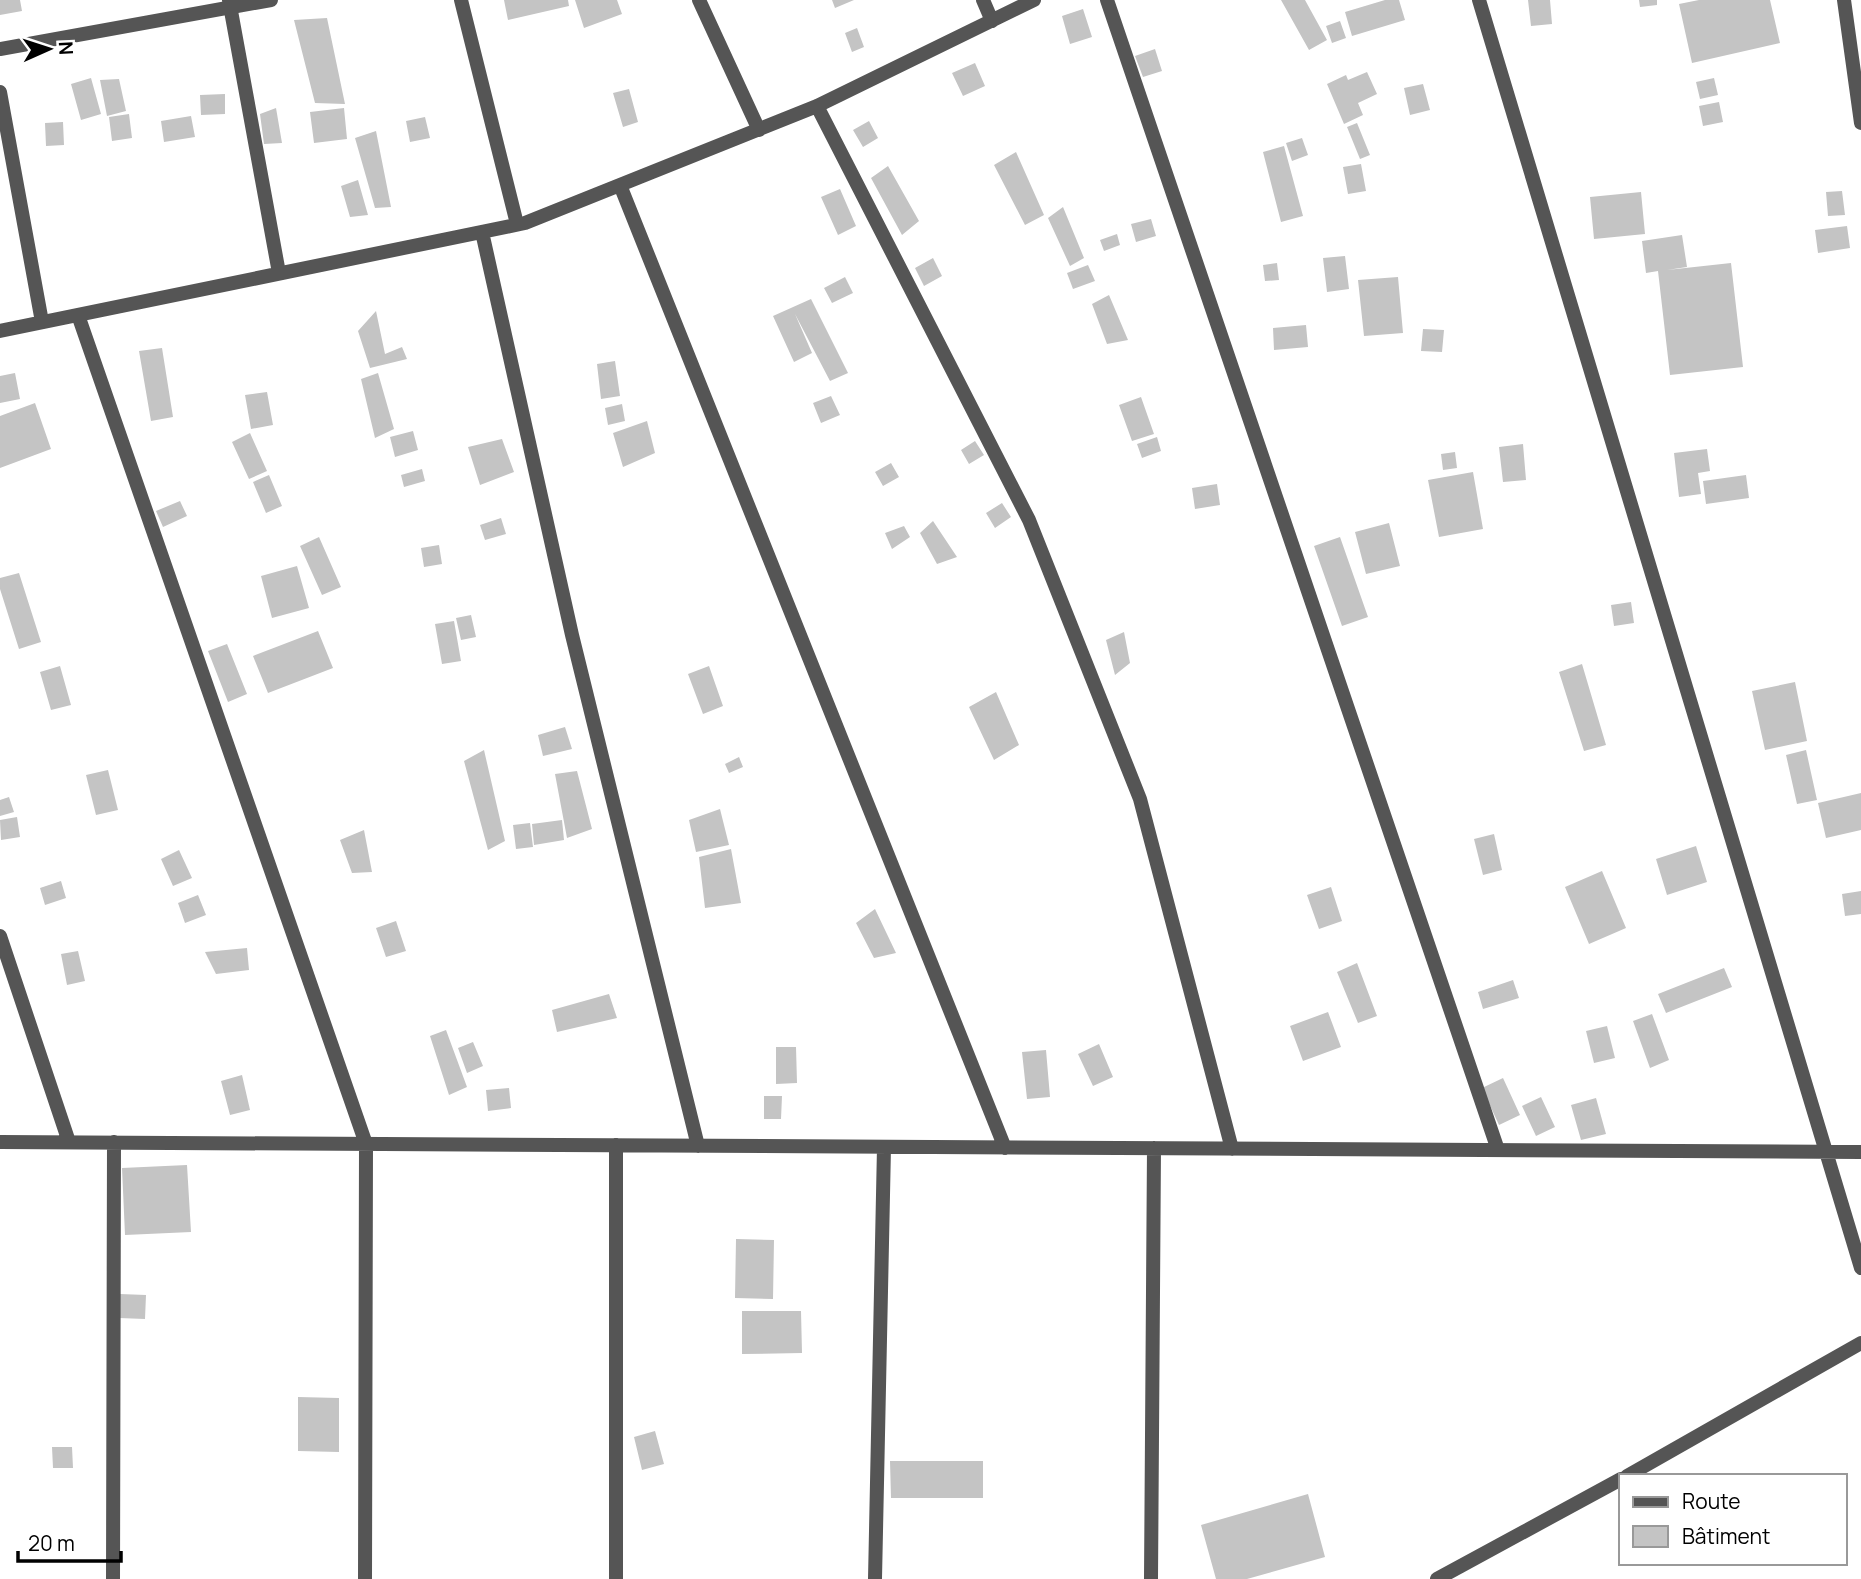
<svg xmlns="http://www.w3.org/2000/svg" width="1861" height="1579" viewBox="0 0 1861 1579" font-family="Manrope,sans-serif">
	<rect width="100%" height="100%" fill="#fff"/>
	<path fill="#c4c4c4" d="M 0,0 L 20,0 L 22,11 L 0,15 Z
		M 504,0 L 568,0 L 569,6 L 508,20 Z
		M 575,0 L 617,0 L 622,14 L 584,28 Z
		M 832,0 L 854,0 L 835,8 Z
		M 1281,0 L 1305,0 L 1327,40 L 1309,50 Z
		M 1385,0 L 1399,0 L 1405,20 L 1352,36 L 1345,12 Z
		M 1528,0 L 1550,0 L 1552,24 L 1531,26 Z
		M 1639,0 L 1657,0 L 1657,5 L 1640,7 Z
		M 1699,0 L 1770,0 L 1780,43 L 1692,63 L 1679,4 Z
		M 1083,9 L 1092,37 L 1070,44 L 1062,16 Z
		M 327,18 L 345,104 L 315,103 L 294,20 Z
		M 1340,21 L 1346,38 L 1332,43 L 1326,26 Z
		M 857,28 L 864,47 L 852,52 L 845,33 Z
		M 1155,49 L 1162,71 L 1143,77 L 1135,56 Z
		M 975,63 L 985,86 L 963,96 L 952,73 Z
		M 1367,72 L 1377,94 L 1358,103 L 1363,115 L 1344,124 L 1327,84 L 1346,75 L 1348,80 Z
		M 91,78 L 101,114 L 81,120 L 71,84 Z
		M 1714,78 L 1718,95 L 1700,99 L 1696,82 Z
		M 119,79 L 126,111 L 107,116 L 100,80 Z
		M 1423,84 L 1430,110 L 1410,115 L 1404,88 Z
		M 629,89 L 638,122 L 623,127 L 613,93 Z
		M 225,94 L 225,114 L 201,115 L 200,95 Z
		M 1719,102 L 1723,122 L 1703,126 L 1699,106 Z
		M 276,108 L 282,143 L 264,144 L 260,114 Z
		M 344,108 L 347,139 L 314,143 L 310,112 Z
		M 129,114 L 132,138 L 112,141 L 109,117 Z
		M 191,116 L 195,137 L 164,142 L 161,121 Z
		M 425,117 L 430,138 L 410,142 L 406,121 Z
		M 869,121 L 878,138 L 863,147 L 853,130 Z
		M 63,122 L 64,145 L 46,146 L 45,123 Z
		M 1357,123 L 1370,155 L 1360,159 L 1347,127 Z
		M 376,131 L 391,207 L 375,208 L 355,138 Z
		M 1302,138 L 1308,155 L 1292,161 L 1286,143 Z
		M 1284,146 L 1303,216 L 1281,222 L 1263,152 Z
		M 1016,152 L 1044,215 L 1025,225 L 994,165 Z
		M 1361,164 L 1366,191 L 1348,194 L 1343,167 Z
		M 888,166 L 919,221 L 902,235 L 871,178 Z
		M 358,180 L 368,215 L 350,217 L 341,186 Z
		M 840,189 L 856,226 L 838,235 L 821,197 Z
		M 1842,191 L 1845,215 L 1828,216 L 1826,192 Z
		M 1641,192 L 1645,234 L 1594,239 L 1590,197 Z
		M 1063,207 L 1084,258 L 1070,266 L 1048,218 Z
		M 1151,219 L 1156,236 L 1136,242 L 1131,224 Z
		M 1847,226 L 1850,248 L 1818,253 L 1815,230 Z
		M 1117,234 L 1120,245 L 1104,251 L 1100,240 Z
		M 1682,235 L 1687,267 L 1667,270 L 1731,263 L 1743,367 L 1670,375 L 1658,271 L 1646,273 L 1642,241 Z
		M 1345,256 L 1349,289 L 1327,292 L 1323,258 Z
		M 933,258 L 942,276 L 924,286 L 915,268 Z
		M 1277,263 L 1279,280 L 1265,281 L 1263,265 Z
		M 1088,265 L 1095,281 L 1073,289 L 1067,273 Z
		M 845,277 L 853,293 L 832,303 L 824,288 Z
		M 1398,277 L 1403,333 L 1364,336 L 1358,280 Z
		M 1109,295 L 1128,340 L 1107,344 L 1092,304 Z
		M 811,299 L 848,373 L 830,381 L 795,314 L 812,353 L 794,362 L 773,316 Z
		M 376,311 L 385,354 L 402,347 L 407,359 L 370,368 L 358,331 Z
		M 1306,325 L 1308,347 L 1274,350 L 1273,328 Z
		M 1423,329 L 1444,330 L 1442,352 L 1421,351 Z
		M 162,348 L 173,417 L 151,421 L 139,351 Z
		M 615,361 L 620,396 L 601,399 L 597,364 Z
		M 15,373 L 20,399 L 0,403 L 0,376 Z
		M 378,373 L 394,429 L 375,438 L 361,379 Z
		M 267,392 L 273,425 L 251,429 L 245,395 Z
		M 831,396 L 840,415 L 821,423 L 813,403 Z
		M 1141,397 L 1154,434 L 1132,441 L 1119,405 Z
		M 35,403 L 51,449 L 0,468 L 0,416 Z
		M 622,404 L 625,421 L 608,425 L 605,408 Z
		M 647,421 L 655,453 L 623,467 L 613,433 Z
		M 413,431 L 418,450 L 395,457 L 390,437 Z
		M 250,433 L 267,471 L 249,479 L 232,442 Z
		M 1157,437 L 1161,451 L 1142,458 L 1137,444 Z
		M 502,439 L 514,472 L 480,485 L 468,447 Z
		M 975,441 L 984,455 L 969,464 L 961,450 Z
		M 1523,444 L 1526,480 L 1503,482 L 1499,447 Z
		M 1707,449 L 1710,471 L 1698,473 L 1701,494 L 1679,497 L 1674,453 Z
		M 1455,452 L 1457,468 L 1443,470 L 1441,454 Z
		M 891,463 L 899,477 L 883,486 L 875,472 Z
		M 422,469 L 425,481 L 404,487 L 401,475 Z
		M 1473,472 L 1483,529 L 1439,537 L 1428,480 Z
		M 269,475 L 282,506 L 266,513 L 253,482 Z
		M 1746,475 L 1749,498 L 1706,504 L 1703,481 Z
		M 1217,484 L 1220,505 L 1195,509 L 1192,488 Z
		M 180,501 L 187,516 L 163,527 L 156,511 Z
		M 1002,503 L 1011,517 L 995,528 L 986,513 Z
		M 501,518 L 506,534 L 485,540 L 480,525 Z
		M 933,521 L 957,557 L 937,564 L 920,533 Z
		M 1389,523 L 1400,566 L 1366,574 L 1355,532 Z
		M 904,526 L 910,537 L 892,549 L 885,533 Z
		M 319,537 L 341,587 L 322,595 L 300,546 Z
		M 1340,537 L 1368,617 L 1342,626 L 1314,546 Z
		M 439,545 L 442,564 L 424,567 L 421,548 Z
		M 297,566 L 309,608 L 272,618 L 261,576 Z
		M 19,573 L 41,642 L 19,649 L 0,589 L 0,578 Z
		M 1631,602 L 1634,623 L 1614,626 L 1611,605 Z
		M 471,615 L 476,637 L 461,640 L 456,618 Z
		M 454,621 L 461,661 L 442,664 L 435,624 Z
		M 318,631 L 333,668 L 268,693 L 253,656 Z
		M 1124,632 L 1130,663 L 1115,675 L 1106,640 Z
		M 227,644 L 247,694 L 228,702 L 208,651 Z
		M 1582,664 L 1606,745 L 1584,751 L 1559,672 Z
		M 60,666 L 71,705 L 51,710 L 40,672 Z
		M 709,666 L 723,706 L 703,714 L 688,674 Z
		M 1795,682 L 1807,741 L 1765,750 L 1752,691 Z
		M 996,692 L 1019,745 L 994,760 L 969,707 Z
		M 565,727 L 572,749 L 543,756 L 538,735 Z
		M 484,750 L 505,841 L 488,850 L 464,761 Z
		M 1806,750 L 1817,800 L 1797,804 L 1786,755 Z
		M 739,757 L 743,767 L 729,773 L 725,764 Z
		M 108,770 L 118,810 L 96,815 L 86,775 Z
		M 577,771 L 592,829 L 567,838 L 555,774 Z
		M 1861,793 L 1861,830 L 1826,838 L 1818,803 Z
		M 9,797 L 14,812 L 0,816 L 0,800 Z
		M 720,809 L 729,845 L 696,852 L 689,820 Z
		M 17,817 L 20,837 L 1,840 L 0,820 Z
		M 562,820 L 564,840 L 534,845 L 532,824 Z
		M 530,823 L 533,847 L 516,849 L 513,825 Z
		M 364,830 L 372,872 L 352,873 L 340,840 Z
		M 1494,834 L 1502,870 L 1483,875 L 1474,839 Z
		M 1696,846 L 1707,882 L 1667,895 L 1656,859 Z
		M 731,849 L 741,903 L 705,908 L 699,857 Z
		M 179,850 L 192,878 L 173,886 L 161,859 Z
		M 1602,871 L 1626,928 L 1589,944 L 1565,887 Z
		M 61,881 L 66,898 L 45,905 L 40,888 Z
		M 1331,887 L 1342,921 L 1319,929 L 1307,895 Z
		M 1861,891 L 1861,914 L 1845,916 L 1842,894 Z
		M 198,895 L 206,915 L 185,923 L 178,903 Z
		M 875,909 L 896,953 L 874,958 L 856,923 Z
		M 396,921 L 406,951 L 386,957 L 376,928 Z
		M 247,948 L 249,970 L 216,974 L 205,952 Z
		M 78,951 L 85,981 L 67,985 L 61,954 Z
		M 1357,963 L 1377,1016 L 1358,1023 L 1337,972 Z
		M 1724,968 L 1732,987 L 1666,1013 L 1658,994 Z
		M 1513,980 L 1519,998 L 1483,1009 L 1478,992 Z
		M 609,994 L 617,1018 L 557,1032 L 552,1010 Z
		M 1328,1012 L 1341,1047 L 1303,1061 L 1290,1026 Z
		M 1652,1014 L 1669,1060 L 1650,1068 L 1633,1021 Z
		M 1607,1026 L 1615,1058 L 1594,1063 L 1586,1031 Z
		M 446,1030 L 467,1087 L 449,1095 L 430,1036 Z
		M 473,1042 L 483,1066 L 467,1073 L 458,1048 Z
		M 1099,1044 L 1113,1077 L 1093,1086 L 1078,1054 Z
		M 776,1047 L 796,1047 L 797,1083 L 776,1084 Z
		M 1046,1050 L 1050,1097 L 1027,1099 L 1022,1052 Z
		M 242,1075 L 250,1110 L 230,1115 L 221,1081 Z
		M 1503,1078 L 1520,1115 L 1499,1125 L 1482,1088 Z
		M 509,1088 L 511,1108 L 488,1111 L 486,1090 Z
		M 764,1096 L 782,1096 L 781,1119 L 764,1119 Z
		M 1541,1097 L 1555,1127 L 1536,1136 L 1522,1106 Z
		M 1596,1098 L 1606,1134 L 1581,1140 L 1571,1105 Z
		M 187,1165 L 191,1232 L 125,1235 L 122,1168 Z
		M 736,1239 L 774,1240 L 773,1299 L 735,1298 Z
		M 120,1294 L 146,1295 L 145,1319 L 119,1318 Z
		M 742,1311 L 801,1311 L 802,1353 L 742,1354 Z
		M 298,1397 L 339,1398 L 339,1452 L 298,1451 Z
		M 655,1431 L 664,1464 L 642,1470 L 634,1437 Z
		M 52,1447 L 72,1447 L 73,1468 L 53,1468 Z
		M 890,1461 L 983,1461 L 983,1498 L 891,1498 Z
		M 1308,1494 L 1325,1557 L 1247,1579 L 1216,1579 L 1201,1525 Z"/>
	<g fill="none" stroke-linecap="round" stroke-linejoin="round">
		<path stroke="#555" stroke-width="14" d="M 229,0 L 279,273
			M 461,0 L 517,224
			M 699,0 L 759,130
			M 983,0 L 992,21
			M 1107,0 L 1498,1150
			M 1479,0 L 1861,1268
			M 1844,0 L 1861,123
			M 0,49 L 271,0
			M 0,92 L 42,322
			M 817,106 L 1029,520 L 1140,799 L 1232,1149
			M 620,185 L 1005,1148
			M 482,232 L 572,635 L 698,1146
			M 78,315 L 366,1144 L 365,1579
			M 0,331 L 525,223 L 817,106 L 1034,0
			M 0,936 L 69,1142
			M 0,1142 L 1861,1152
			M 113,1579 L 114,1142
			M 616,1579 L 616,1145
			M 875,1579 L 884,1147
			M 1151,1579 L 1154,1148"/>
		<path stroke="#555" stroke-width="14" d="M 1627,1476 L 1861,1343
			M 1437,1579 L 1621,1479"/>
	</g>
	<rect x="1619" y="1474" width="228" height="91" fill="#ffffff" stroke="#999999" stroke-width="2"/>
	<rect x="1633" y="1497" width="35" height="10" fill="#555555" stroke="#999999" stroke-width="2"/>
	<text x="1682" y="1509" font-size="21" fill="#000000">Route</text>
	<rect x="1633" y="1526" width="35" height="21" fill="#c4c4c4" stroke="#999999" stroke-width="2"/>
	<text x="1682" y="1544" font-size="21" fill="#000000">Bâtiment</text>
	<g transform="translate(49 49) rotate(87)" stroke="#ffffff" stroke-width="5" paint-order="stroke">
	<path d="M0-5L12 26L0 18L-12 26Z" fill="#000000"/>
	<text y="-10" font-size="19" font-weight="bold" text-anchor="middle" fill="#000000">N</text>
	</g>
	<path d="M18 1551v10h103v-10" fill="none" stroke="#000000" stroke-width="3.5"/>
	<text x="28" y="1551" font-size="21" fill="#000000" stroke="#ffffff" stroke-width="5" paint-order="stroke">20 m</text>
</svg>
